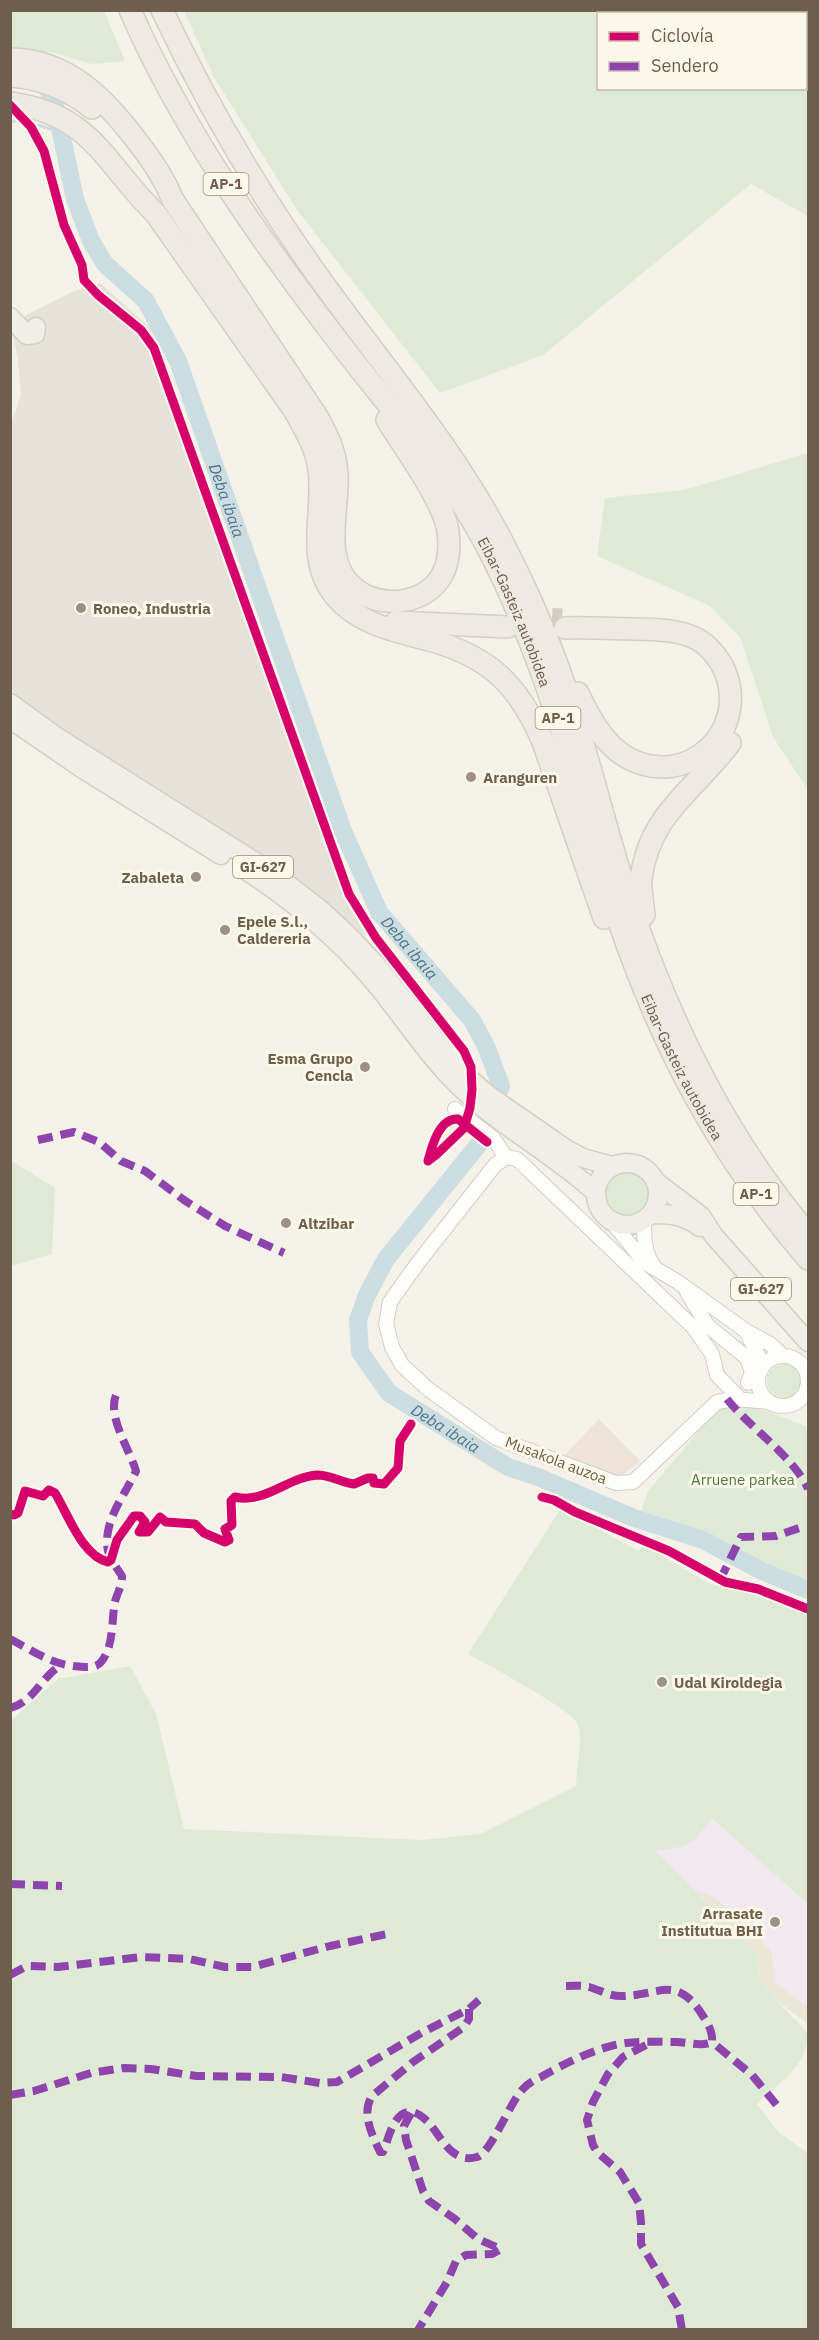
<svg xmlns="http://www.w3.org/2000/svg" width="819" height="2340" viewBox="0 0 819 2340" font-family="'IBM Plex Sans',sans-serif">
	<rect width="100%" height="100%" fill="#f4f1e9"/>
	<path fill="#ece6d7" d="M 712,1818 L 808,1904 L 808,2024 L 776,2000 L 759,1978 L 757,1953 L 655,1850 Z"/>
	<path fill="#eee3d7" d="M 599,1419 L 640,1461 L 619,1478 L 564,1456 Z"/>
	<path fill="#e6e2da" d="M 100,283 L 156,333 L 255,618 L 371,936 L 364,935 L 282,869 L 90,748 L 31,709 L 11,690 L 10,426 L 21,395 L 18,360 L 10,323 L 74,291 Z"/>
	<path fill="#f2e8f0" d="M 712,1818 L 808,1904 L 808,2007 L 774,1982 L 772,1953 L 762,1940 L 714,1897 L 685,1887 L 655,1850 L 685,1846 L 695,1839 Z"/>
	<path fill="#deead5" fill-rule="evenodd" d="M 11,11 L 104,11 L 125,61 L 92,64 L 51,52 L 11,51 Z
		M 184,11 L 808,11 L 808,216 L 751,184 L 543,355 L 440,393 L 297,210 L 214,77 ZM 598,14 L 806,14 L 806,88 L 598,88 Z
		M 808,453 L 808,790 L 773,737 L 740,637 L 710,606 L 597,556 L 605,498 L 684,490 Z
		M 10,1160 L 55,1188 L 52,1254 L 11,1266 Z
		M600 1195a27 27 0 1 1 54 0a27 27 0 1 1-54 0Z
		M767 1381a17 17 0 1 1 34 0a17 17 0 1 1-34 0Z
		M 722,1404 L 748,1404 L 808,1427 L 808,1584 C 753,1559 701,1527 641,1511 L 648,1491 Z
		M 561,1508 L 638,1551 L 643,1545 L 710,1584 L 754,1592 L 779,1599 L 808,1612 L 808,1904 L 712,1818 L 695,1839 L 685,1846 L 655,1851 L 757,1953 L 759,1978 L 776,2000 L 808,2033 C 809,2065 778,2084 757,2104 L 779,2133 L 808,2153 L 808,2329 L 11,2329 L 11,1720 L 58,1679 L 130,1666 L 156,1714 L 184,1829 L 422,1840 L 481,1834 L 576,1786 C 576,1770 584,1735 577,1723 C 570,1708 487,1665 468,1654 Z"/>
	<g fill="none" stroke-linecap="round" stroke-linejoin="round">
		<path stroke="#ccdde2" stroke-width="3" d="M 10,122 L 21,120 L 61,132"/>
		<path stroke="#ccdde2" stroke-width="18" id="s1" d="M 37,78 L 47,87 L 56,109 L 75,199 L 91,241 L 105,264 L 146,301 L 178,361 L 343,831 L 379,912 L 472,1020 L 486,1046 L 501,1086 L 479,1144 L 386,1259 L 367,1295 L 358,1320 L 360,1352 L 389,1393 L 508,1467 L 538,1477 L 634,1518 L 703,1540 L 762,1571 L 808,1590"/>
		<path stroke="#d2ccc2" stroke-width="21" stroke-dasharray="21 10" stroke-linecap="butt" d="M 521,617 L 562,619"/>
		<defs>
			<path id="minor" d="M 455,1109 L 493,1138 L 506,1157
				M 644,1221 C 644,1237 644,1252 653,1265
				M 613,1223 L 644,1262 L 678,1282 L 746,1331 L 770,1344 L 783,1356
				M 687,1292 L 707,1325 L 747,1358 L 752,1372 L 748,1383
				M 746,1331 L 758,1355 L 761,1370
				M758 1381a25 25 0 1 1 50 0a25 25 0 1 1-50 0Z
				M 740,1399 L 717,1375 L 712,1354 L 693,1327 L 517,1159 L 506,1157 L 495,1165 L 417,1264 L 390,1302 L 386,1324 L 392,1347 L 402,1365 L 428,1389 L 496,1438 L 616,1483 L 633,1482 L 717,1402 L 734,1399 C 745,1400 758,1401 770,1402"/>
			<path id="major" d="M 10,317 L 27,335 L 35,334 L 36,327
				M 10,703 L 57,737 L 276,875 L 321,910 L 352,939 L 378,967 L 442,1048 L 463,1073 L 488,1095 L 566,1149 L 583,1158 L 612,1166
				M 10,719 L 83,769 L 221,855
				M 244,869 C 290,899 333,934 369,976 C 398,1009 421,1047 452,1079 C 494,1123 550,1151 595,1192
				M596 1194a31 31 0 1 1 62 0a31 31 0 1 1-62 0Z
				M 656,1182 L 701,1216 L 714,1236 L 808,1342
				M 652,1214 C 671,1214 684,1215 700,1227"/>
			<g id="highway">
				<path id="s2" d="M 130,10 C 183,131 261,241 341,345 C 391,410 446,470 485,543 C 528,624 556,710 582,798 C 595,839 605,882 619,922 C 664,1052 719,1155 808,1259"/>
				<path d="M 162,10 C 206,103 258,192 318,276 C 380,363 452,445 502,541 C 530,595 554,650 572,708 C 594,775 609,844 632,910 C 672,1026 728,1141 808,1234"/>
				<path d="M 10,59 C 67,59 105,99 137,141 C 152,160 164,178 173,200 L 318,418 C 328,436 336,453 337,474 C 339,506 325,549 344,577 C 364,608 417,610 439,580 C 449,566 450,548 448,532 C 445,503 403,446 387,420"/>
				<path d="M 10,76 C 41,78 68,89 92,108"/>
				<path d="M 10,103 C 92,114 104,163 156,214 L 294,410 C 305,429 316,448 319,469 C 325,512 304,559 336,597 C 360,625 396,631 429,640 C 489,656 519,685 543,742 L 604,918"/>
				<path d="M 396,622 L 508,627"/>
				<path d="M 565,628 C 589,627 611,629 634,629 C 657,630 676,629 697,639 C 708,645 719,658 724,669 C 751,731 687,790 628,758 C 604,745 589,717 578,693"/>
				<path d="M 644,915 C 643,904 640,890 641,879 C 649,814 694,791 730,743"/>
			</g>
		</defs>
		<use href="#minor" stroke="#d2cdc6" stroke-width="16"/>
		<use href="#major" stroke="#d3cec6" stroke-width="21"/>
		<use href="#highway" stroke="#d3cec6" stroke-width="24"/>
		<use href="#minor" stroke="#fdfdfc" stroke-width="14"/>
		<use href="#major" stroke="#f0eee6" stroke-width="18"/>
		<use href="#highway" stroke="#efe9e4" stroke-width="21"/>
		<path stroke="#8e44ad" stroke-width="8" stroke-dasharray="15 8" stroke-linecap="butt" d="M 38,1140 L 74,1132 L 99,1142 L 121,1161 L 145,1171 L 184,1200 L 225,1226 L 284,1253
			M 727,1399 C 750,1428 795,1458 808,1489
			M 720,1580 L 741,1537 L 776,1536 L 805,1526
			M 10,1639 C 37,1653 53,1666 84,1667 C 90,1667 97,1667 101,1662 C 113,1648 112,1624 114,1607 C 115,1596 122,1588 122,1576 C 117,1568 110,1560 108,1551 C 102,1522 125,1495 136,1471 C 130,1450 107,1417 116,1395
			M 10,1708 C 34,1702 41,1677 61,1665
			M 10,1884 L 62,1886
			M 10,1975 L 27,1966 L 58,1967 L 142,1957 L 189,1959 L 225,1967 L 252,1967 L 330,1946 L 392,1933
			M 566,1986 C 574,1986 581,1985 589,1987 C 600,1990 609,1996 621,1996 C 659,1996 676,1973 703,2016 C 708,2024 713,2032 712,2042 L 752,2075 L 780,2109
			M 469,2009 L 469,2019 L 464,2027 L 413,2062 L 372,2096 C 361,2113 372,2135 380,2152 L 383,2152 L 385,2148 C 391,2126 402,2095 429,2123 C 442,2138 452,2164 477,2157 C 490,2154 510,2103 522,2090 C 527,2084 534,2080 541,2077 C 563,2064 600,2046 626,2043 C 642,2041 660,2042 676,2042 C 688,2042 701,2047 712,2042
			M 646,2045 L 623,2057 L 608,2074 L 593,2102 L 587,2120 L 593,2145 L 597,2152 L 620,2172 L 639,2203 L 641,2222 L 641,2244 L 678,2307 L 682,2330
			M 10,2095 L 34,2091 L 91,2073 L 124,2068 L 151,2069 L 196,2076 L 281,2077 L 320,2083 L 337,2082 L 423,2032 L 469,2009 L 479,2000
			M 411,2113 L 404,2126 L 406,2140 L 423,2191 L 429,2201 L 455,2219 L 478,2239 L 501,2249 L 492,2254 L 466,2255 L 456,2261 L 447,2282 L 418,2330"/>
		<defs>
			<path id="cycleway" d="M 10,105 L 31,127 L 44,151 L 64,225 L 82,265 L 84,280 L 98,295 L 141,330 L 154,348 L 349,894 L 376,938 L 464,1051 L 471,1067 L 472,1090 L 470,1108 L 464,1128 L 436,1155 L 428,1161
				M 428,1161 C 432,1146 439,1118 458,1119 L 487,1142
				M 542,1497 L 554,1500 L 575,1512 L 669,1551 L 725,1582 L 758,1589 L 808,1609
				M 10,1514 L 14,1515 L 18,1513 L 25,1491 L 43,1496 L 49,1490 L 55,1493 C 68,1514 82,1556 108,1562 L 111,1560 L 117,1540 L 134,1516 L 140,1516 L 145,1522 L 139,1532 L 148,1532 L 160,1517 L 166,1522 L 195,1524 L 204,1533 L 225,1542 L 229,1540 L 225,1529 L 232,1525 L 231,1501 L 235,1497 C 265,1504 288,1477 317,1475 C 330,1475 341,1482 354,1484 L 368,1478 L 373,1478 L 374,1483 L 384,1484 L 398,1468 L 400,1441 L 411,1424"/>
		</defs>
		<use href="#cycleway" stroke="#fcf8e9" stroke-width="13"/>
		<use href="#cycleway" stroke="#d6006c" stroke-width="9"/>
	</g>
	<g fill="#9c9184" stroke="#fcf8e9" stroke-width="2">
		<circle cx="81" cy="608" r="6"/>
		<circle cx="471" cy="777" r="6"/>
		<circle cx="196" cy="877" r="6"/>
		<circle cx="225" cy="930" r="6"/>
		<circle cx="365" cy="1067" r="6"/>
		<circle cx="286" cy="1223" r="6"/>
		<circle cx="662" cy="1682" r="6"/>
		<circle cx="775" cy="1922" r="6"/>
	</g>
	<g text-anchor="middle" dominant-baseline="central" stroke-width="6" stroke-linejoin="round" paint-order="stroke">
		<g fill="#fcf8e9" stroke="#988c7c" stroke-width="1.5">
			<rect x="203.5" y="173" width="45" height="22" rx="4.5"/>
			<rect x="535.5" y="707" width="45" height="22" rx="4.5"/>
			<rect x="233" y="856" width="60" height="22" rx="4.5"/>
			<rect x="733.5" y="1183" width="45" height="22" rx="4.5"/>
			<rect x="731" y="1278" width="60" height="22" rx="4.5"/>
		</g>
		<g font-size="14" font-weight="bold" fill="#6d5e4d">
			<text x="226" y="184">AP-1</text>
			<text x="558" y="718">AP-1</text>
			<text x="263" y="867">GI-627</text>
			<text x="756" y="1194">AP-1</text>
			<text x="761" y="1289">GI-627</text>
		</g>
		<g font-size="15" font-weight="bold" fill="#6d5e4d" stroke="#fcf8e9" text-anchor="start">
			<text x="93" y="608">Roneo, Industria</text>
			<text x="483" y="777">Aranguren</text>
			<text x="184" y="877" text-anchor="end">Zabaleta</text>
			<text x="237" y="921">Epele S.l.,<tspan x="237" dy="17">Caldereria</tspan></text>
			<text x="353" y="1058" text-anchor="end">Esma Grupo<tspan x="353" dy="17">Cencla</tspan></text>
			<text x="298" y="1223">Altzibar</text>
			<text x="674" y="1682">Udal Kiroldegia</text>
			<text x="763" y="1913" text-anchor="end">Arrasate<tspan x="763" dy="17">Institutua BHI</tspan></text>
		</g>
		<g font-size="15" fill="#6d5e4d" stroke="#fcf8e9">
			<text stroke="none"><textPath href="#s2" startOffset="717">Eibar-Gasteiz autobidea</textPath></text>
			<text stroke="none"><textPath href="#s2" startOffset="1203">Eibar-Gasteiz autobidea</textPath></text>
			<text transform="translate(556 1460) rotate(21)">Musakola auzoa</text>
		</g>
		<g font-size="15" fill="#51784a" stroke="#fcf8e9">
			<text x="743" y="1479">Arruene parkea</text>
		</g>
		<g font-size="16" font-style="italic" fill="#4d7384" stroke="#fcf8e9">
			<text stroke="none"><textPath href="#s1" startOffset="472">Deba ibaia</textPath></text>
			<text stroke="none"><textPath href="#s1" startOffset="958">Deba ibaia</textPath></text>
			<text stroke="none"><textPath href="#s1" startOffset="1552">Deba ibaia</textPath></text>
		</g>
	</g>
	<rect width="819" height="2340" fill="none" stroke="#6d5e4d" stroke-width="24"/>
	<rect x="597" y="12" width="210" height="78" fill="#fcf8e9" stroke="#c3baab" stroke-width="1.5"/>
	<rect x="609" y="32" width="30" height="9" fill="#d6006c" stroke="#c3baab" stroke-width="1.5"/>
	<text x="651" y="42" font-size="18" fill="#6d5e4d">Ciclovía</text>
	<rect x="609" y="62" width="30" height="9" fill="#8e44ad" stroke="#c3baab" stroke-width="1.5"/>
	<text x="651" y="72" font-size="18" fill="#6d5e4d">Sendero</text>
</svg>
